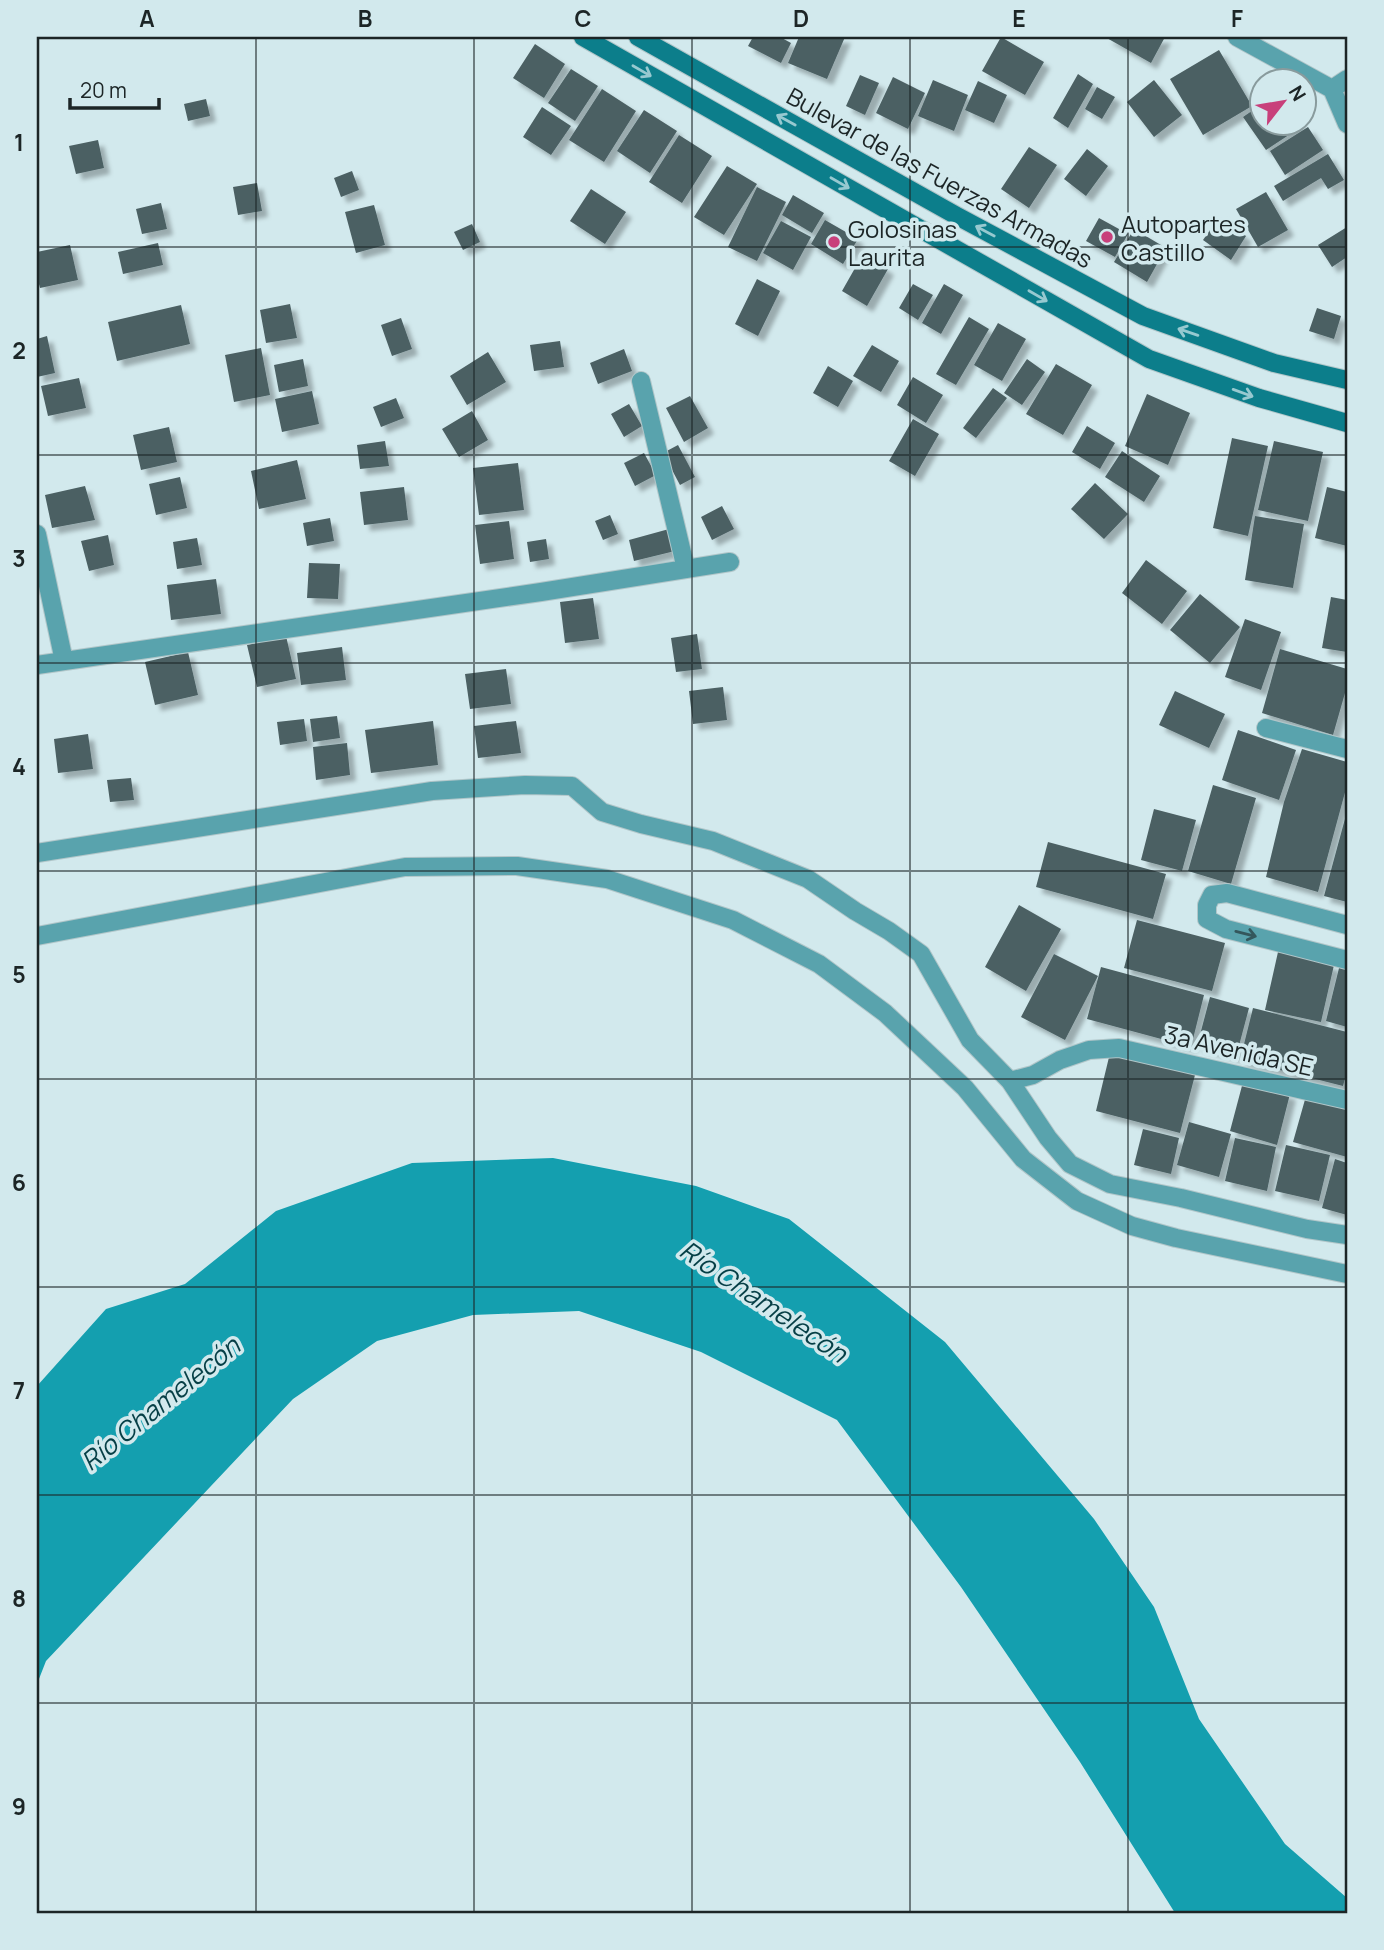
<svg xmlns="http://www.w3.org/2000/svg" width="1384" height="1950" viewBox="0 0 1384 1950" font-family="Manrope,sans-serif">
	<defs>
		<filter id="shadow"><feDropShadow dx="6" dy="6" stdDeviation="2" flood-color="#0004"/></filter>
	</defs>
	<rect width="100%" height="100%" fill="#d2e9ed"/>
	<path fill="#149faf" d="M 553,1158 L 696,1186 L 789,1219 L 945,1342 L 1094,1519 L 1154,1607 L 1199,1719 L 1285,1844 L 1347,1898 L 1347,1913 L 1175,1913 L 1080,1762 L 961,1587 L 837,1420 L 701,1352 L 579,1311 L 473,1315 L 377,1341 L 293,1399 L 46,1661 L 37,1684 L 37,1386 L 106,1309 L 185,1284 L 276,1211 L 412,1163 Z"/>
	<path fill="#4c6063" filter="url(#shadow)" d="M 753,37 L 780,37 L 791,43 L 781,63 L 748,46 Z
		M 799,37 L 845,37 L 827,79 L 788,63 Z
		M 1001,37 L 1044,62 L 1025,95 L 982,71 Z
		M 1105,37 L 1165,37 L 1151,63 Z
		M 535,44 L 565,64 L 544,98 L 513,78 Z
		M 1219,50 L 1252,106 L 1203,135 L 1170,79 Z
		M 571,69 L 598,86 L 575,121 L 548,103 Z
		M 1078,74 L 1093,84 L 1068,128 L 1053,118 Z
		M 860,75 L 879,83 L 865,115 L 846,106 Z
		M 893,77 L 925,93 L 908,129 L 876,113 Z
		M 933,80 L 968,95 L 954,131 L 918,116 Z
		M 1154,80 L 1182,115 L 1154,137 L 1127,102 Z
		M 978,81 L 1007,95 L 994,123 L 965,110 Z
		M 1097,87 L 1115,97 L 1102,119 L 1085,109 Z
		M 602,89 L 636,111 L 604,162 L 569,140 Z
		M 206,99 L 210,116 L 188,121 L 184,104 Z
		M 1262,104 L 1262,122 L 1299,122 L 1301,127 L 1266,150 L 1243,117 Z
		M 542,107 L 571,126 L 551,155 L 523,137 Z
		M 644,110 L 677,131 L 650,173 L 617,151 Z
		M 1308,127 L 1323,150 L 1285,175 L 1270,151 Z
		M 679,135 L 712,156 L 682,203 L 649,182 Z
		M 98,140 L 104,168 L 76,174 L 69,146 Z
		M 1029,147 L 1057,165 L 1029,208 L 1001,189 Z
		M 1087,149 L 1108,166 L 1086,196 L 1064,179 Z
		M 1328,154 L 1344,180 L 1328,189 L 1321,178 L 1283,201 L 1274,186 Z
		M 727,166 L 757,184 L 724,235 L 694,217 Z
		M 352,171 L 359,190 L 341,197 L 334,178 Z
		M 257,183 L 262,211 L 238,215 L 233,187 Z
		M 757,187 L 786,202 L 757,261 L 728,247 Z
		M 591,189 L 626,212 L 605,244 L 570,221 Z
		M 1266,192 L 1288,230 L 1258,247 L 1236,209 Z
		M 793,195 L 824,213 L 812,233 L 782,215 Z
		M 161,203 L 167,229 L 142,234 L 136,209 Z
		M 374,205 L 385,245 L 356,253 L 345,212 Z
		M 1219,217 L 1246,236 L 1231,260 L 1203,240 Z
		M 1099,218 L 1128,234 L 1115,257 L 1086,241 Z
		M 825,220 L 858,239 L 843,264 L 811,244 Z
		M 781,221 L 811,237 L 793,270 L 763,253 Z
		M 472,224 L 480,242 L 463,250 L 454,232 Z
		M 1347,227 L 1347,257 L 1332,267 L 1318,245 Z
		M 1134,229 L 1166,248 L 1147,282 L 1114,262 Z
		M 158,243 L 163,265 L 123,274 L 118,252 Z
		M 70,245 L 78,280 L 40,288 L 37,276 L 37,252 Z
		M 863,254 L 888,269 L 867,306 L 842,291 Z
		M 757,279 L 780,291 L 758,336 L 735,324 Z
		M 913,284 L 933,295 L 918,320 L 899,308 Z
		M 944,284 L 963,295 L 941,334 L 922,323 Z
		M 290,304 L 297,338 L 266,343 L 260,310 Z
		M 181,305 L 190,344 L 117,361 L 108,322 Z
		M 1317,308 L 1341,316 L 1334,339 L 1309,331 Z
		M 969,317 L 989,329 L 956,385 L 936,374 Z
		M 401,318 L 412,349 L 392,356 L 381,325 Z
		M 998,323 L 1026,339 L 1002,381 L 974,365 Z
		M 47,336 L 55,373 L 37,377 L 37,339 Z
		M 560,341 L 564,367 L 534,371 L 530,345 Z
		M 872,345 L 899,361 L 881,392 L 853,376 Z
		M 261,348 L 270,395 L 234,402 L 225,355 Z
		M 624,349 L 632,371 L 598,384 L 590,363 Z
		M 488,352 L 506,382 L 467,405 L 450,376 Z
		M 303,359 L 308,386 L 279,392 L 274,365 Z
		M 1027,359 L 1045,372 L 1022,405 L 1004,393 Z
		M 1056,364 L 1092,385 L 1063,435 L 1026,414 Z
		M 828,366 L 853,381 L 838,407 L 813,393 Z
		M 913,377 L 943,395 L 926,423 L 897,405 Z
		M 79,378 L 86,408 L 48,416 L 41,386 Z
		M 993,388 L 1007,398 L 976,438 L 963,428 Z
		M 312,391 L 319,424 L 282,432 L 275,399 Z
		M 1147,394 L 1190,413 L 1168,465 L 1125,446 Z
		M 690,396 L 708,428 L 684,442 L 666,408 Z
		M 396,398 L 404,418 L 381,427 L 373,407 Z
		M 629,404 L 642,426 L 624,437 L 611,414 Z
		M 472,411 L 488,440 L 459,457 L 442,429 Z
		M 913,419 L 939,434 L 915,476 L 889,461 Z
		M 1087,426 L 1115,443 L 1100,469 L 1072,452 Z
		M 169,427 L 177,462 L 141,470 L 133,435 Z
		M 1232,438 L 1268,446 L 1248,536 L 1213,528 Z
		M 385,441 L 389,466 L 360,469 L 357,445 Z
		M 1274,441 L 1323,452 L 1308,521 L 1258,510 Z
		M 678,445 L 695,477 L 680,485 L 663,453 Z
		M 1122,451 L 1160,476 L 1144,502 L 1105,477 Z
		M 644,453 L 656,475 L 635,486 L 624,463 Z
		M 297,460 L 306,499 L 259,509 L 251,471 Z
		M 518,463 L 524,510 L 479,515 L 473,468 Z
		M 180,477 L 187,508 L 156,515 L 149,484 Z
		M 1095,483 L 1128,514 L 1104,539 L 1071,509 Z
		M 85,486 L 95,520 L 52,528 L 45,495 Z
		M 404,487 L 408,520 L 364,525 L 360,492 Z
		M 1327,487 L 1347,492 L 1347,546 L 1315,538 Z
		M 722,506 L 734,529 L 712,540 L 701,517 Z
		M 610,515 L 618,534 L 603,540 L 595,521 Z
		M 1255,516 L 1304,524 L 1293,588 L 1245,580 Z
		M 330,518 L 334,541 L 307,546 L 303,523 Z
		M 509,521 L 514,559 L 480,564 L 475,525 Z
		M 669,529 L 675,551 L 634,561 L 629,540 Z
		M 108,535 L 114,565 L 89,571 L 81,541 Z
		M 197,538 L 202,565 L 177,569 L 173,542 Z
		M 546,539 L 549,559 L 530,562 L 527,542 Z
		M 1146,560 L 1187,591 L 1162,624 L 1122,593 Z
		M 309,563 L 340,564 L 338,599 L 307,598 Z
		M 216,579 L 221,614 L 171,620 L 167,585 Z
		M 1200,594 L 1240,627 L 1210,663 L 1170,630 Z
		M 1331,597 L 1347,600 L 1347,652 L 1322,648 Z
		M 593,598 L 599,639 L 565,643 L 560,602 Z
		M 1245,619 L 1281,632 L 1261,690 L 1225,677 Z
		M 697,634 L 702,669 L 676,672 L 671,638 Z
		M 286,636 L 296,679 L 257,687 L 247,645 Z
		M 342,647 L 346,680 L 301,685 L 297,653 Z
		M 1280,649 L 1347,669 L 1347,686 L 1333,735 L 1262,713 Z
		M 188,652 L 198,695 L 155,705 L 145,662 Z
		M 506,669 L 511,704 L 470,709 L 465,674 Z
		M 723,687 L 727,720 L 693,724 L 689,691 Z
		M 1175,691 L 1225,714 L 1209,748 L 1159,725 Z
		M 337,716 L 340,738 L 313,742 L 310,719 Z
		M 304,719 L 307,741 L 280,745 L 277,722 Z
		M 433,721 L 438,765 L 371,773 L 365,730 Z
		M 516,721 L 521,753 L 478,758 L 474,726 Z
		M 1238,730 L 1296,750 L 1279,800 L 1222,780 Z
		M 88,734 L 93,769 L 58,773 L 54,739 Z
		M 347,743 L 350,775 L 316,780 L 313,747 Z
		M 1302,749 L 1347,762 L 1347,785 L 1318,892 L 1266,877 L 1284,802 Z
		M 131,778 L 134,800 L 110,802 L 107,780 Z
		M 1213,785 L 1256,798 L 1231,884 L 1188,871 Z
		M 1154,809 L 1196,820 L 1182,871 L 1141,860 Z
		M 1346,815 L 1347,815 L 1347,902 L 1324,896 Z
		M 1048,842 L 1166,874 L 1153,919 L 1036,887 Z
		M 1019,905 L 1061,929 L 1026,991 L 985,967 Z
		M 1137,920 L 1225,943 L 1212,991 L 1124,968 Z
		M 1278,952 L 1334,965 L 1321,1022 L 1265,1010 Z
		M 1054,954 L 1098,976 L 1065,1040 L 1021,1017 Z
		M 1340,964 L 1347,966 L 1347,1027 L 1326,1021 Z
		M 1101,967 L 1204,995 L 1191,1047 L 1087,1019 Z
		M 1210,997 L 1249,1008 L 1236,1057 L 1197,1046 Z
		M 1253,1008 L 1347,1032 L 1347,1071 L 1343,1086 L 1240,1060 Z
		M 1110,1053 L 1195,1075 L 1180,1133 L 1096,1111 Z
		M 1243,1082 L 1290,1094 L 1277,1145 L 1230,1131 Z
		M 1306,1096 L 1347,1107 L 1347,1157 L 1293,1142 Z
		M 1189,1122 L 1231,1134 L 1219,1177 L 1177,1165 Z
		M 1143,1129 L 1179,1138 L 1171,1174 L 1134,1165 Z
		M 1235,1138 L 1276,1147 L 1267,1191 L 1225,1181 Z
		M 1286,1145 L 1330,1155 L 1319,1201 L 1275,1191 Z
		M 1335,1159 L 1347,1163 L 1347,1215 L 1322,1208 Z"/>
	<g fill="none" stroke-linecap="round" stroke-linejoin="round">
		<defs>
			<path id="street" d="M 1237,37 L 1332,89
				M 1332,89 L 1347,124
				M 1332,89 L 1347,79
				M 641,381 L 686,569
				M 37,534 L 64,661
				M 37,665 L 541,592 L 730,562
				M 1266,728 L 1347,749
				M 37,853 L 432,791 L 525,785 L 572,786 L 602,812 L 641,824 L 713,841 L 808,879 L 855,911 L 889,931 L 921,954 L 970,1040 L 1010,1081 L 1033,1075 L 1060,1060 L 1089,1050 L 1119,1048 L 1347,1100
				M 1347,925 L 1227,893 L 1212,895 L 1207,905 L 1207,919 L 1226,929 L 1347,960
				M 37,936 L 405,867 L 517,866 L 607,879 L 733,920 L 819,964 L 885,1013 L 965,1088 L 1023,1159 L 1077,1201 L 1132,1226 L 1176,1238 L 1347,1274
				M 1010,1081 L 1048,1138 L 1070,1164 L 1110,1184 L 1181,1198 L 1307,1229 L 1347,1235"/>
			<path id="secondary" d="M 583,37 L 1149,359 L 1259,398 L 1347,423
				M 638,37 L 957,216 L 1143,316 L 1274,363 L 1347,380"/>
		</defs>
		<use href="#street" stroke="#b1c6c9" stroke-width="20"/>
		<use href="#secondary" stroke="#b1c6c9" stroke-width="20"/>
		<use href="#street" stroke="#59a3ad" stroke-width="18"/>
		<use href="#secondary" stroke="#0c7e8b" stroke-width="18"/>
	</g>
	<defs><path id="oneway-shaft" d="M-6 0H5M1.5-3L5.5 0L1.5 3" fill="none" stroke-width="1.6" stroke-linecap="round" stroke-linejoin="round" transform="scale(1.75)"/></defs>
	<g stroke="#97c9d0">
		<use href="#oneway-shaft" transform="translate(642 71) rotate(30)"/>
		<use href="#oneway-shaft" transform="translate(786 120) rotate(-151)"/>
		<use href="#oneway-shaft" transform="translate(840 183) rotate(30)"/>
		<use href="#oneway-shaft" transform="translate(985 231) rotate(-152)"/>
		<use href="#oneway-shaft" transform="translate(1038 296) rotate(30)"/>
		<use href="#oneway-shaft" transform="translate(1188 332) rotate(-161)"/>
		<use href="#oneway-shaft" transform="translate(1243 393) rotate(20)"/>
	</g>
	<use stroke="#34575c" href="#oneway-shaft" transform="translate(1246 934) rotate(14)"/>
	<path fill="none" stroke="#1c2526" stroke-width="2" stroke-opacity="0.55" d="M 256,37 L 256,1913M 474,37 L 474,1913M 692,37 L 692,1913M 910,37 L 910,1913M 1128,37 L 1128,1913M 37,247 L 1347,247M 37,455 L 1347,455M 37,663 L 1347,663M 37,871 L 1347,871M 37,1079 L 1347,1079M 37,1287 L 1347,1287M 37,1495 L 1347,1495M 37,1703 L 1347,1703"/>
	<g fill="#c8407b" stroke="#d2e9ed" stroke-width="2.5">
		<circle cx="1107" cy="237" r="7"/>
		<circle cx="834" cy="242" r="7"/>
	</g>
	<g text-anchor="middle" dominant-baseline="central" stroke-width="7" stroke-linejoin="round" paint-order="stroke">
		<g font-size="24" fill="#1c2526" stroke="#d2e9ed">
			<text transform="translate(940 177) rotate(29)">Bulevar de las Fuerzas Armadas</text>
			<text transform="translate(1239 1050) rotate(13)">3a Avenida SE</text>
		</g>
		<g font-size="24" fill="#1c2526" stroke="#d2e9ed" text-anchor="start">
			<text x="1121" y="223">Autopartes<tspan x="1121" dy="28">Castillo</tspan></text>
			<text x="848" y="228">Golosinas<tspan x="848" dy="28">Laurita</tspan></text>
		</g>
		<g font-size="26" font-style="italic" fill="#063f46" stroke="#d2e9ed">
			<text transform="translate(764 1301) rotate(34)">Río Chamelecón</text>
			<text transform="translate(160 1403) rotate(-39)">Río Chamelecón</text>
		</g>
	</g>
	<rect width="1384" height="1950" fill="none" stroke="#d2e9ed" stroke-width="77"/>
	<g transform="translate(1283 102) rotate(59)"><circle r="33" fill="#d2e9ed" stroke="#899b9d" stroke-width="2"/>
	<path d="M0-5L12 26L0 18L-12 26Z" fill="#c8407b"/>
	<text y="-10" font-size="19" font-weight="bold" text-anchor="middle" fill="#1c2526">N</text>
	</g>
	<path d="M70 98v10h89v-10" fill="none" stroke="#1c2526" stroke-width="3.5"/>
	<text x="80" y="98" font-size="21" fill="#1c2526" stroke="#d2e9ed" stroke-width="5" paint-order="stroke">20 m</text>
	<rect x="38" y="38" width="1308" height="1874" fill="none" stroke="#1c2526" stroke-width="2.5"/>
	<g font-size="23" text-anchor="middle" font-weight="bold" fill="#1c2526">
		<text x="147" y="27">A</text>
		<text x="365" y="27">B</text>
		<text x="583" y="27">C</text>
		<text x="801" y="27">D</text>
		<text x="1019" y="27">E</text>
		<text x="1237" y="27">F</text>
		<text x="19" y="151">1</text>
		<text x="19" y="359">2</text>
		<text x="19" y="567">3</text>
		<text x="19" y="775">4</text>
		<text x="19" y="983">5</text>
		<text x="19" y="1191">6</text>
		<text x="19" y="1399">7</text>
		<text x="19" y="1607">8</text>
		<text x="19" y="1815">9</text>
	</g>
</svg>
